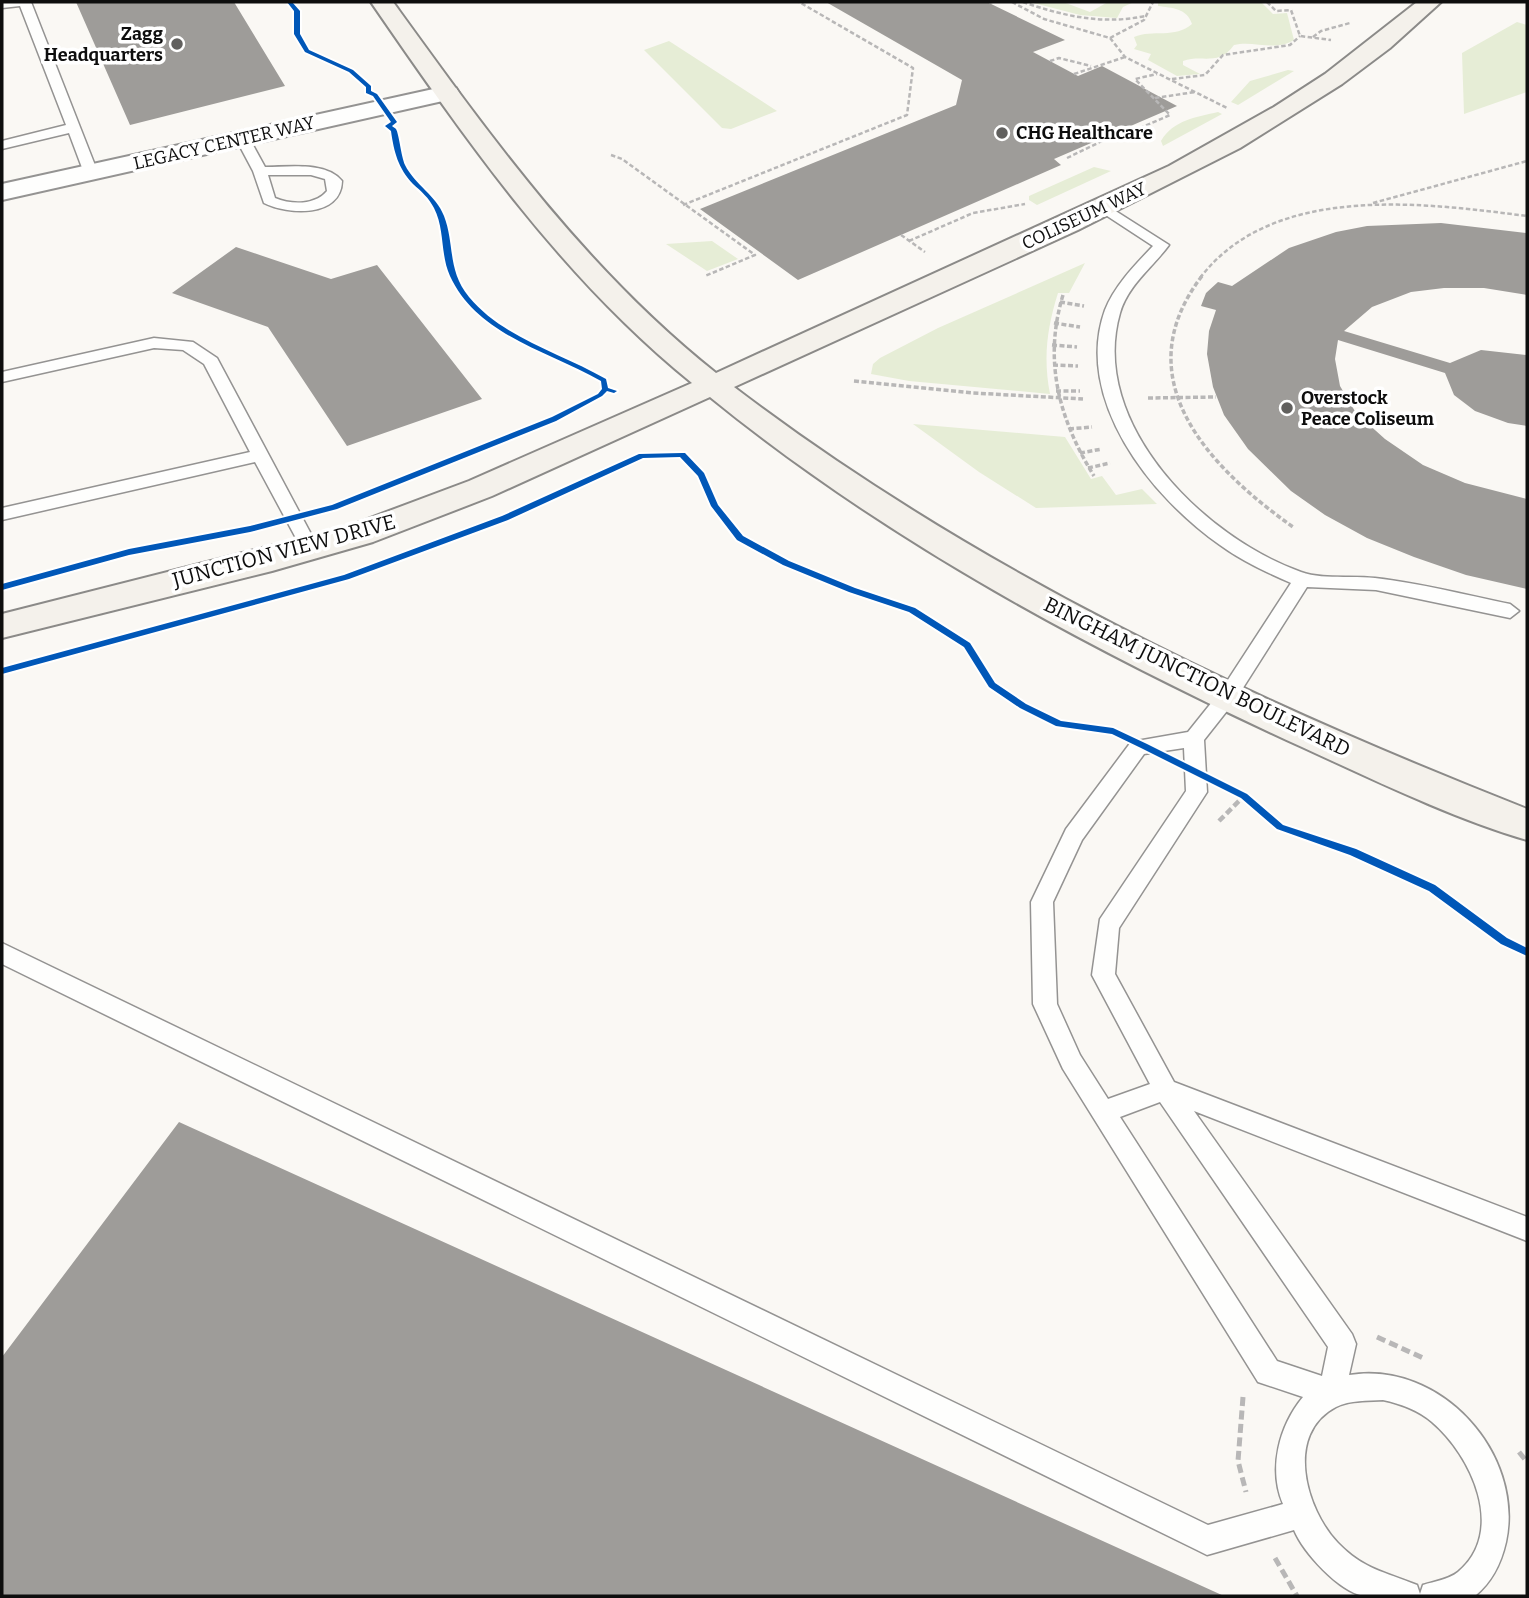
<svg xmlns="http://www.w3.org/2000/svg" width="1529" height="1598" viewBox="0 0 1529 1598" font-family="Bitter,serif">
	<rect width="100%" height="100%" fill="#faf8f4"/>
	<path fill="#e6edd6" d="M 1030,2 L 1063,2 L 1090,12 L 1108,2 L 1134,2 L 1123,7 L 1117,18 L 1080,15 Z
		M 1158,2 L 1261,2 L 1273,14 L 1287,13 L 1294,40 C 1274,52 1254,40 1234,45 C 1218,67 1202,54 1183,61 L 1183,65 L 1200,74 L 1177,76 L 1148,60 L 1151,54 L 1134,49 L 1137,45 L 1134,37 C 1153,29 1175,39 1192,24 C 1187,8 1172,8 1158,6 Z
		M 1517,22 L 1527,25 L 1527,92 L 1464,114 L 1462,53 Z
		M 669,41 L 777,111 L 731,129 L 722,128 L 644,50 Z
		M 1288,70 L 1294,71 L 1238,105 L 1231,102 L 1250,81 Z
		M 1218,112 L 1222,114 L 1163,146 L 1161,141 C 1173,120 1197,117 1218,112 Z
		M 1094,167 L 1111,171 L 1037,205 L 1029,200 L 1029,196 Z
		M 712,241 L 738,259 L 707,271 L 666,244 Z
		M 1085,263 L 1069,293 L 1058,293 C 1047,328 1043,358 1050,394 L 909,381 L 871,374 L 873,364 L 880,358 L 938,328 Z
		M 913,424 L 1065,437 L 1091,479 L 1102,476 L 1116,495 L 1142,489 L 1157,504 L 1036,508 L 979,472 Z"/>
	<path fill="#9e9c99" d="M 76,2 L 234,2 L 285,86 L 130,125 Z
		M 826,2 L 987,2 L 1065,40 L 1033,52 L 1078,76 L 1102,66 L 1177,106 L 1054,159 L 1061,165 L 798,280 L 700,209 L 956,105 L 962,80 Z
		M 1441,223 L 1527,233 L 1527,295 L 1484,288 L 1444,288 L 1411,292 L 1372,307 L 1344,331 L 1450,363 L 1481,350 L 1527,355 L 1527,426 L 1508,423 L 1475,411 L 1454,395 L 1445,373 L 1338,340 L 1335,359 L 1340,386 L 1356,413 L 1385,439 L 1423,465 L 1465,483 L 1527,499 L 1527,589 L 1466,575 L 1414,557 L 1367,538 L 1325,515 L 1291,491 L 1248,449 L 1224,415 L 1213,387 L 1207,354 L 1209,331 L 1216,310 L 1201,306 L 1206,293 L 1218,282 L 1232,286 L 1289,248 L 1336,232 L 1367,226 Z
		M 236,247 L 331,279 L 377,265 L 482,399 L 347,446 L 268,327 L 172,293 Z
		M 179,1122 L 1224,1596 L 2,1596 L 2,1357 Z"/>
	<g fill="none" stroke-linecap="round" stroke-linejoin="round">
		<defs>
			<path id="lane" d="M 2,2 L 31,2 L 98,173 L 96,176 L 84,173 L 69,133 L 2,149 L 2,141 L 66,125 L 20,6 L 2,8 Z
				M 238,136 L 248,136 L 265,167 C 288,167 326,161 342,181 C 341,218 288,215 264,203 L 253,171 L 236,139 ZM 268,175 L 311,175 L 325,179 L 327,191 C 316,205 292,205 275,198 Z
				M 1103,203 L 1169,245 C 1153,267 1128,285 1120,313 C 1088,424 1205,538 1301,572 C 1323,580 1352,575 1375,578 C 1420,583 1466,595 1510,604 L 1519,611 L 1510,618 L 1376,590 L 1307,587 L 1234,702 L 1204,740 L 1207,792 L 1119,928 L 1115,974 L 1174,1082 L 1527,1217 L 1527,1241 L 1194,1111 L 1352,1334 L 1356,1344 L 1349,1375 C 1440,1360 1525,1453 1506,1542 C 1501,1564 1492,1582 1475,1596 C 1439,1596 1399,1598 1364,1596 C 1339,1592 1303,1552 1294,1530 L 1207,1555 L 1197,1550 L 2,964 L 2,943 L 1208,1525 L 1283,1504 C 1268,1469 1279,1426 1303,1397 L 1258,1382 L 1063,1069 L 1033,1004 L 1031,902 L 1066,829 L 1131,742 L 1188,732 L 1220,692 L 1291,583 C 1266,572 1242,561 1220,545 C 1151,497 1073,399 1105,310 C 1115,285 1135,265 1153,246 L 1098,210 L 1096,207 ZM 1184,748 L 1186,791 L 1100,919 L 1092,975 L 1150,1084 L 1108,1099 L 1080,1055 L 1057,1004 L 1053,902 L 1082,840 L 1144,754 ZM 1160,1102 L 1328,1347 L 1322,1376 L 1277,1361 L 1120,1117 ZM 1383,1400 C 1401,1404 1418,1410 1432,1422 C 1471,1455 1507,1531 1458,1572 C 1448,1580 1435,1581 1423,1585 L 1420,1594 L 1417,1585 C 1385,1572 1363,1569 1338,1543 C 1306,1510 1284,1434 1336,1407 C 1350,1400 1368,1401 1383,1400 Z
				M 154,338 L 193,342 L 217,358 L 319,549 L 316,553 L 304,553 L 255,462 L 2,520 L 2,508 L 250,452 L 204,364 L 183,350 L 154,348 L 2,382 L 2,372 Z"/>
			<path id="street" d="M 447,86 L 456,88 L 459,93 L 456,98 L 2,200 L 2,184 Z"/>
			<path id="secondary" d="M 371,2 L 393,2 C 490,136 585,269 716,373 L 1169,166 L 1274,107 L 1325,74 L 1417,2 L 1441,2 L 1390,48 L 1342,84 L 1240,148 L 1078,230 L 734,387 C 974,570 1248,699 1527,809 L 1527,840 C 1452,818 1374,780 1302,747 C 1094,652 888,542 710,397 L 492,496 L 373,542 L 272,571 L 2,638 L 2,614 L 349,526 L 469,481 L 692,383 C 561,277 466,140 371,2 Z"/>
		</defs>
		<use href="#lane" stroke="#949392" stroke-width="3"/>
		<use href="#street" stroke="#949392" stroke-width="4"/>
		<use href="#secondary" stroke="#8b8a88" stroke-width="4"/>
		<path stroke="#b8b7b7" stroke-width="2.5" stroke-dasharray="4.5 2.5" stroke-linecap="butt" d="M 1012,2 L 1044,19 L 1110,38 L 1125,57 L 1227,108
			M 1023,2 C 1063,16 1103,25 1145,16
			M 1267,2 L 1276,11 L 1291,10 L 1300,36 L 1331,40
			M 989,3 L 992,2
			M 1313,37 L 1321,31 L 1350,23
			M 1110,38 L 1144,20 L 1153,2
			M 1050,61 L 1059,58 L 1091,66
			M 1074,74 L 1125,57
			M 1172,79 L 1205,75 L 1223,55 L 1290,45 L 1300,36
			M 1155,98 L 1195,92
			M 611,155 L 622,159 L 755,255 L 705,276
			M 1067,158 L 1104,140 L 1139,136 L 1140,128 L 1170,115 L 1135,79 L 1157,74
			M 1373,203 L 1527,161
			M 683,205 L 907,115 L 913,68 L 799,2
			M 901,235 L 925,252
			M 909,241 L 973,213 L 1025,204
			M 1200,278 C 1273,182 1424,203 1527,216"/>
		<path stroke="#b8b7b7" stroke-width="3.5" stroke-dasharray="5 2.5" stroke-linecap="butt" d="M 1202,276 C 1123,379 1210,468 1293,527
			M 1063,295 C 1043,361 1059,419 1094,476
			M 1060,302 L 1084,306
			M 1054,323 L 1080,327
			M 1052,345 L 1077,347
			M 1053,365 L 1078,366
			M 854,381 L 973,393 L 1083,399
			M 1056,391 L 1080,391
			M 1148,398 L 1216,397
			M 1069,429 L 1092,427
			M 1080,453 L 1102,449
			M 1088,468 L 1110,463"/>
		<path stroke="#b8b7b7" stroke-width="4.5" stroke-dasharray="7 3.5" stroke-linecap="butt" d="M 1219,821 L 1244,796"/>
		<path stroke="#b8b7b7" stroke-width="5" stroke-dasharray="9 4.5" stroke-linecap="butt" d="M 1377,1337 L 1423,1358
			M 1243,1397 L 1238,1461 L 1246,1492
			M 1519,1452 L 1527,1462
			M 1275,1558 L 1297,1596"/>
		<use href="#lane" fill="#fefefd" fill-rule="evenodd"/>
		<use href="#street" fill="#fefefd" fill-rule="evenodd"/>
		<use href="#secondary" fill="#f4f1eb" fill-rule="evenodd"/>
		<defs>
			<path id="cycleway" d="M 287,2 L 292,2 L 300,11 L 300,34 L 309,50 L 353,70 L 371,86 L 371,91 L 377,94 L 397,122 L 392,126 C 393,127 395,128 396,129 C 399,134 401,156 405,165 C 415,185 436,195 444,216 C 455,245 447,270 469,297 C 503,338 561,353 606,379 L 608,388 L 617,391 L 614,393 L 607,391 L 602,396 L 556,421 L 337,509 L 250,532 L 129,555 L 2,590 L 2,584 L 129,549 L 250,526 L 332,505 L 552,417 L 598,394 L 602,389 L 601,381 C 548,351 477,335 450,276 C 440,254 445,229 434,208 C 429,198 421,191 413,184 C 398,168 394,152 391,131 L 385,126 L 391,122 L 373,96 L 366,93 L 366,87 L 349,72 L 305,52 L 294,34 L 294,11 Z
				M 682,453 L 685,453 L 704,473 L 718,505 L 743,536 L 789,561 L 855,588 L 915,608 L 970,643 L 995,683 L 1026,704 L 1061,721 L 1113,728 L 1147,744 L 1247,794 L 1283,825 L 1356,849 L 1435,885 L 1507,938 L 1527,948 L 1527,956 L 1501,944 L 1429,891 L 1350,855 L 1277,829 L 1241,798 L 1141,748 L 1112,734 L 1056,726 L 1020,708 L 989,687 L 964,647 L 909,612 L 849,592 L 783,565 L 737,540 L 711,506 L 698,476 L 680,457 L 643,458 L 508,520 L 349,579 L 2,674 L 2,668 L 344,575 L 502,516 L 639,454 Z"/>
		</defs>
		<use href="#cycleway" stroke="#fff" stroke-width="4"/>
		<use href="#cycleway" fill="#0057b8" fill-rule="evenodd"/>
	</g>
	<g fill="#61605e" stroke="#fff" stroke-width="2.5">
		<circle cx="177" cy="44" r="7"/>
		<circle cx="1002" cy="133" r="7"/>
		<circle cx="1287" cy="408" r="7"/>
	</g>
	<g text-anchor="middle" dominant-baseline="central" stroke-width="7" stroke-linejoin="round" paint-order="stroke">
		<g font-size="18" font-weight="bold" fill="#0e0e0e" stroke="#fff" text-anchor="start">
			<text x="163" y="34" text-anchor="end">Zagg<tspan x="163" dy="21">Headquarters</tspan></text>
			<text x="1016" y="133">CHG Healthcare</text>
			<text x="1301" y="398">Overstock<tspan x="1301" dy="21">Peace Coliseum</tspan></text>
		</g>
		<g font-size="18" fill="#0e0e0e" stroke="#fff">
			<text transform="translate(224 143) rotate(-13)">LEGACY CENTER WAY</text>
			<text transform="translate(1084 216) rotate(-25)">COLISEUM WAY</text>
		</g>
		<g font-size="21" fill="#0e0e0e" stroke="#fff">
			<text transform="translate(284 551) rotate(-15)">JUNCTION VIEW DRIVE</text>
			<text transform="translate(1197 677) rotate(26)">BINGHAM JUNCTION BOULEVARD</text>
		</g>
	</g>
	<rect width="1529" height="1598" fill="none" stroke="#0e0e0e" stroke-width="7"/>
</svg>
